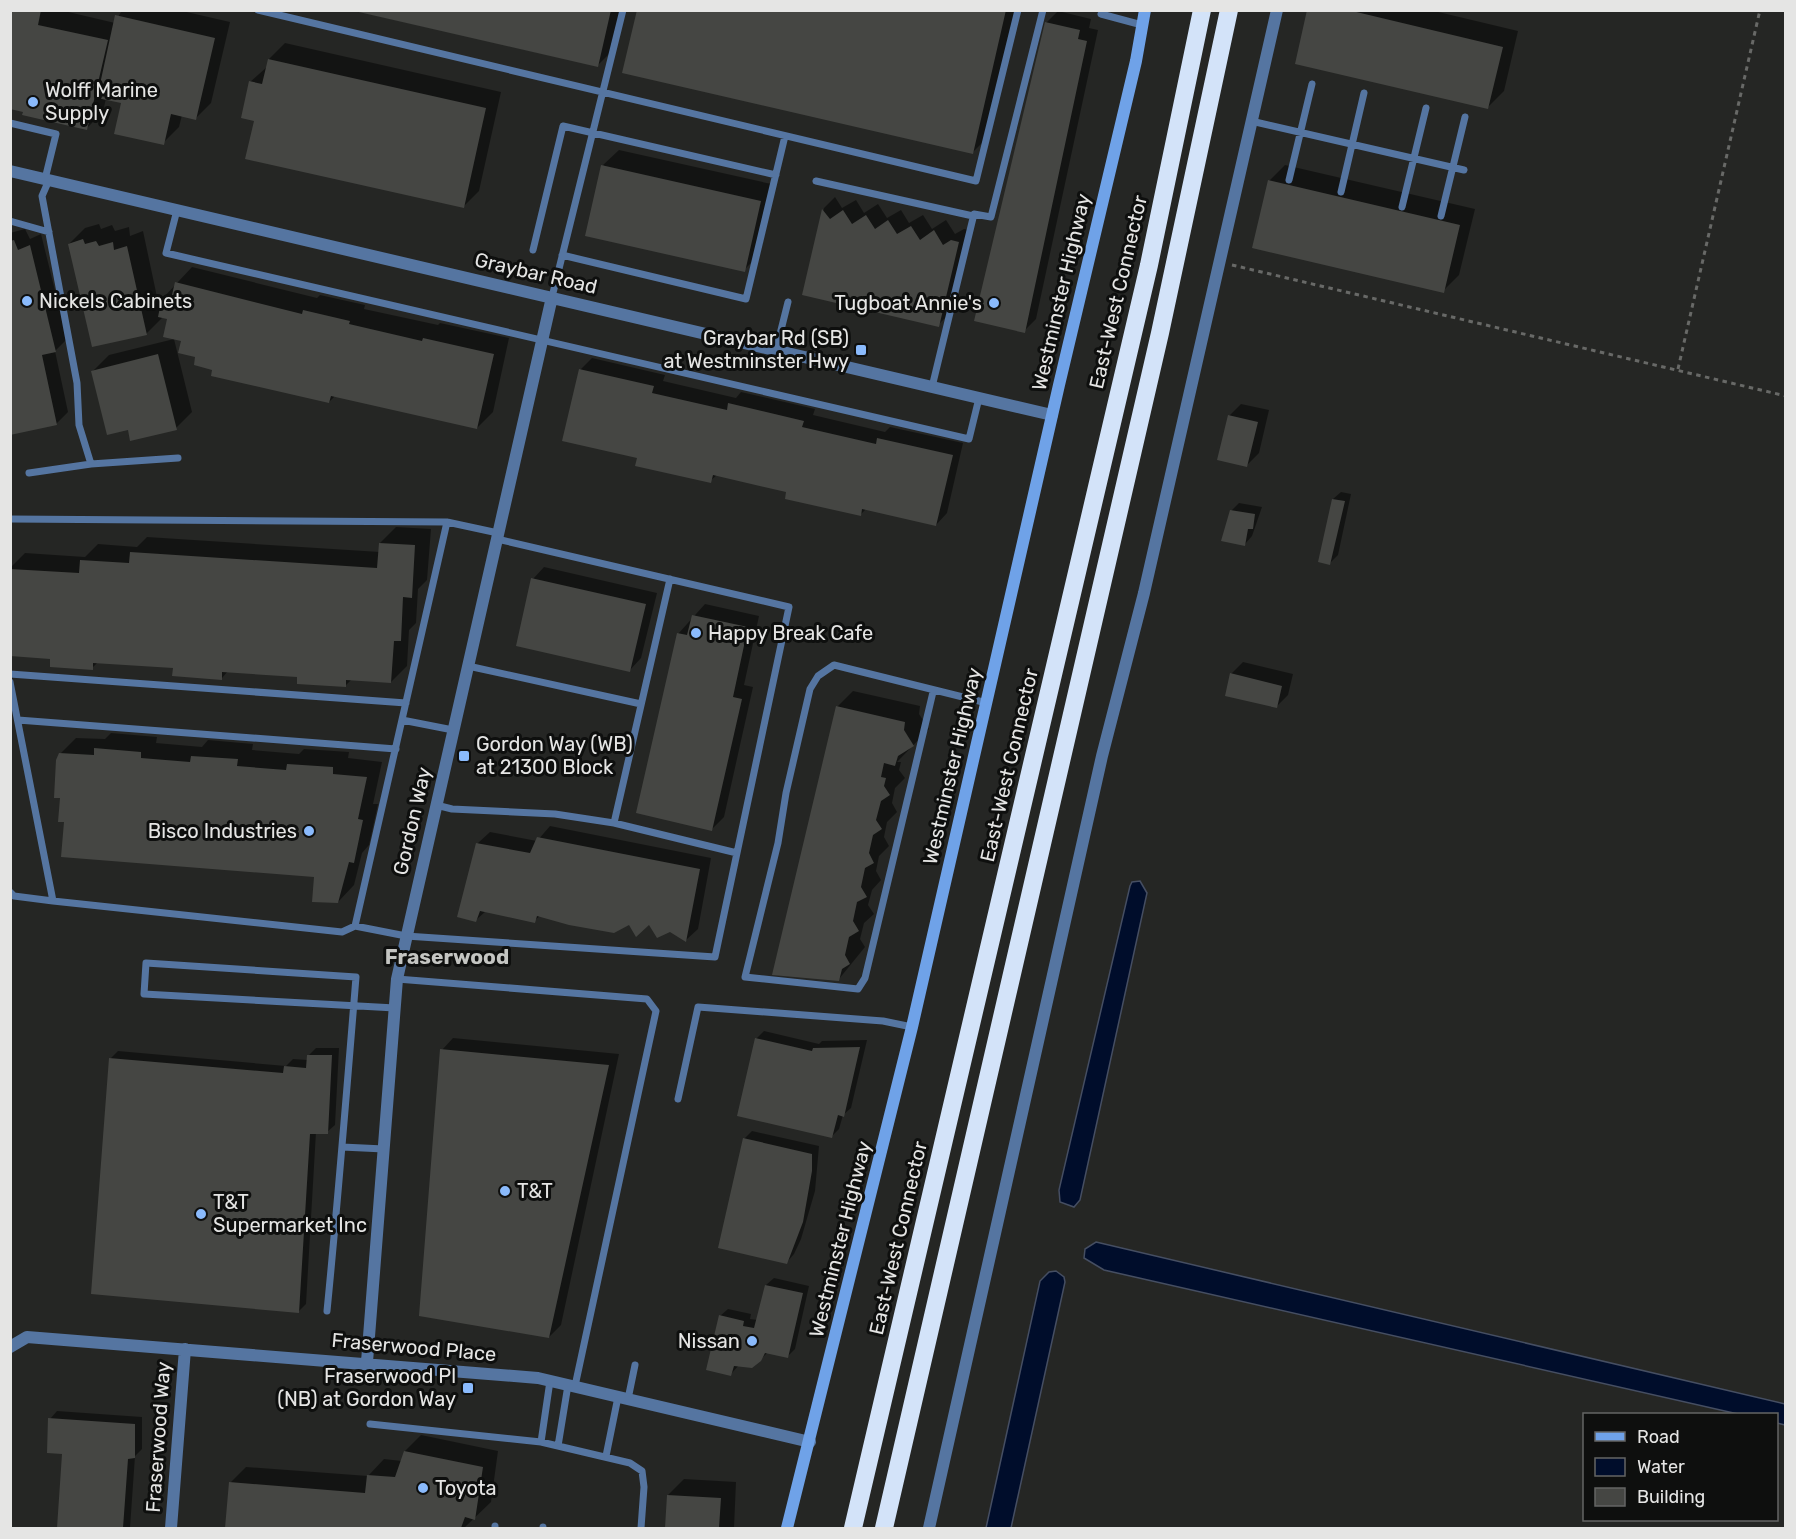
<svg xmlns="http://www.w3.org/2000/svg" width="1796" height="1539" viewBox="0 0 1796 1539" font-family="Rubik,sans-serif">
	<rect width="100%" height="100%" fill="#252624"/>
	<path fill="#000d2b" stroke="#454e62" stroke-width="1.5" d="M 1140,881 L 1147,893 L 1080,1200 L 1074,1207 L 1060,1202 L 1059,1190 L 1130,886 L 1132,882 Z
		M 1096,1242 L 1785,1404 L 1785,1425 L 1777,1423 L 1776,1414 L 1738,1414 L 1104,1270 L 1084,1258 L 1085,1249 Z
		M 1056,1271 L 1064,1277 L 1065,1282 L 1011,1528 L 986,1528 L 1040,1281 L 1049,1272 Z"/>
	<path fill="#0007" d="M 10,10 L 60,10 L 115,23 L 122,10 L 178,10 L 230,22 L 211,103 L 195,119 L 182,115 L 179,127 L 163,143 L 123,102 L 106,98 L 103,112 L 87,128 Z
		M 352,10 L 622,10 L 613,50 L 597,66 Z
		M 638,10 L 1018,10 L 989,136 L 973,152 Z
		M 1309,10 L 1430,10 L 1518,31 L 1504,91 L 1488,107 Z
		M 1058,11 L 1091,19 L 1089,28 L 1098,30 L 1036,319 L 1024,331 L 1046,23 Z
		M 285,43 L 501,92 L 479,191 L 463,207 L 256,120 L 250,82 L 268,66 L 269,59 Z
		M 619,150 L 776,185 L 760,254 L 744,270 L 603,165 Z
		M 1285,165 L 1475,209 L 1459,275 L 1443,291 L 1269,181 Z
		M 835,197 L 842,208 L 856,200 L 864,213 L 878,204 L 887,218 L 901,210 L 909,223 L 923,215 L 932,229 L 946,220 L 955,234 L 964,229 L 970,230 L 950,313 L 938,325 L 803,293 L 824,208 Z
		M 99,224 L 101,229 L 112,225 L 115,231 L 129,227 L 130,236 L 143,231 L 160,311 L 163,298 L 192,267 L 317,298 L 320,295 L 365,305 L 364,309 L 438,325 L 440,323 L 509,338 L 493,412 L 477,428 L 335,396 L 329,402 L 214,368 L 197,356 L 169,318 L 163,317 L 146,334 L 69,244 L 85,228 Z
		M 25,229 L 30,239 L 41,234 L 67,339 L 55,351 L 68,412 L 56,424 L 10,434 L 10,233 Z
		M 174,339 L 192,412 L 176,428 L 129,428 L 93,371 L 109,355 Z
		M 592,358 L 665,375 L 663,381 L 736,398 L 741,392 L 815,409 L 813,415 L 885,432 L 890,427 L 963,443 L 947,513 L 936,525 L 866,509 L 860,515 L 788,491 L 717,475 L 710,481 L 639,457 L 580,370 Z
		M 1241,404 L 1269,410 L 1259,453 L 1247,465 L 1229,416 Z
		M 1341,492 L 1351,494 L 1338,555 L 1330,563 L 1333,499 Z
		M 1239,503 L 1262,507 L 1252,536 L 1245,544 L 1223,540 L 1232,510 Z
		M 396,527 L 431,529 L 427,580 L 418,589 L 416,623 L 409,630 L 407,666 L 391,682 L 352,679 L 345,686 L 299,676 L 228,671 L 222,678 L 174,667 L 98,662 L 92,668 L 52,657 L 10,654 L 10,568 L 25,553 L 85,557 L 98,544 L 137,547 L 147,537 L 380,552 L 380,543 Z
		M 544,567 L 657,593 L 641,658 L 630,670 L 533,579 Z
		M 705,604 L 759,616 L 744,685 L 753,687 L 724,817 L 712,829 L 678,634 Z
		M 1243,662 L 1293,674 L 1288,695 L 1276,707 L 1231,674 Z
		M 853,691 L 920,706 L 919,714 L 929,729 L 897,762 L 901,762 L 899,770 L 905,778 L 895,788 L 892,803 L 897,812 L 887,822 L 884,837 L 889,846 L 879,856 L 876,871 L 881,880 L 872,890 L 868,905 L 874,914 L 864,923 L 860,939 L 865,947 L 839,979 L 837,707 Z
		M 111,733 L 157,737 L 156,743 L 202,747 L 208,740 L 253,744 L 252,750 L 299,754 L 304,749 L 349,752 L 348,758 L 382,762 L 373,804 L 378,804 L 369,845 L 362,853 L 354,885 L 338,902 L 316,875 L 66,820 L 61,796 L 60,754 L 76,738 L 105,739 Z
		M 550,826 L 711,858 L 698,929 L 686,940 L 671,930 L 649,923 L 541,915 L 534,921 L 486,911 L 476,920 L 478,843 L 490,832 L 537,841 Z
		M 764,1031 L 819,1044 L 822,1041 L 867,1040 L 851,1108 L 843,1115 L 839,1129 L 832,1136 L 756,1039 Z
		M 453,1038 L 619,1054 L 561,1325 L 549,1337 L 442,1050 Z
		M 316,1048 L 339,1048 L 335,1125 L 327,1132 L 316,1132 L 306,1304 L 298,1312 L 110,1059 L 118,1051 L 286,1066 L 293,1059 L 308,1060 L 308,1056 Z
		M 752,1131 L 819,1146 L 815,1191 L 801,1239 L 794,1254 L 787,1262 L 744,1139 Z
		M 774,1278 L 809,1286 L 795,1349 L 787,1357 L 768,1352 L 760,1360 L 739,1365 L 731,1374 L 720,1316 L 728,1309 L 751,1314 L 750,1319 L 758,1320 L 766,1285 Z
		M 57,1411 L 142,1417 L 142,1449 L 135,1456 L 130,1528 L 59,1528 L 64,1452 L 50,1419 Z
		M 421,1435 L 498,1451 L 491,1502 L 464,1528 L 227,1528 L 230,1483 L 246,1467 L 368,1476 L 384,1459 L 402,1461 L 405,1451 Z
		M 684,1479 L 736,1482 L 734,1528 L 667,1528 L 668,1495 Z"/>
	<path fill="#454643" d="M 10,10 L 41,10 L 38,25 L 108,40 L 87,130 L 22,115 L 23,112 L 10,109 Z
		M 350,10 L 611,10 L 598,67 Z
		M 637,10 L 1006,10 L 973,154 L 622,73 Z
		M 1307,10 L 1348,10 L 1503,47 L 1488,109 L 1295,64 Z
		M 115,15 L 215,38 L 196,120 L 171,114 L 164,145 L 114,134 L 121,103 L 97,98 Z
		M 1045,22 L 1080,30 L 1078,39 L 1087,41 L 1025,333 L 974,321 Z
		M 268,59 L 486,108 L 464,208 L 245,159 L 254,121 L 241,118 L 249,81 L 262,84 Z
		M 601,165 L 761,201 L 745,272 L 585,236 Z
		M 1268,180 L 1460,225 L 1444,293 L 1252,248 Z
		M 822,209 L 830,219 L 843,210 L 852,224 L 866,215 L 875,229 L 888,220 L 897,234 L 911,226 L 920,240 L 934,230 L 943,245 L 951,240 L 959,242 L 939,327 L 802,295 Z
		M 83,239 L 85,244 L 96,241 L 99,246 L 113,242 L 114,250 L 127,246 L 147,335 L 92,347 L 68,244 Z
		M 14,240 L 18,250 L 30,245 L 56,352 L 42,355 L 57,425 L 10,435 L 10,241 Z
		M 175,282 L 302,314 L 303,310 L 350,321 L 349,324 L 422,341 L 423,338 L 494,354 L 477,429 L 331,396 L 329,403 L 211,376 L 212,370 L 194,365 L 195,357 L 178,353 L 181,341 L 163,337 L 167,319 L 158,317 L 162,297 L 171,299 Z
		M 158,354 L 177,430 L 130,441 L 128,430 L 107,435 L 91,371 Z
		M 579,369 L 654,386 L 652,393 L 727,410 L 728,403 L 804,421 L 802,427 L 876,444 L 877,438 L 953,455 L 936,526 L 862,509 L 861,516 L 785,499 L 786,492 L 713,475 L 711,483 L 635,466 L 637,458 L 562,441 Z
		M 1228,415 L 1258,422 L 1247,467 L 1217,460 Z
		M 1332,499 L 1345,501 L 1330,565 L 1318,562 Z
		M 1230,510 L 1255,514 L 1253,529 L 1248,529 L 1245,546 L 1221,541 Z
		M 379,543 L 415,545 L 412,598 L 403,597 L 401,641 L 394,641 L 391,683 L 346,680 L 346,687 L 297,684 L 297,677 L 222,672 L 222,680 L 172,676 L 173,668 L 93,663 L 93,670 L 50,667 L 50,659 L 10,656 L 10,569 L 79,573 L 80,560 L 129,563 L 130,552 L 377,568 Z
		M 531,578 L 646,604 L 630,672 L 516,646 Z
		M 692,615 L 748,627 L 733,697 L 742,699 L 712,831 L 636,813 L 677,633 L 687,635 Z
		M 1230,673 L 1282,686 L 1277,708 L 1225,696 Z
		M 836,706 L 905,722 L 904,730 L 914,746 L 898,756 L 895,766 L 884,763 L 881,777 L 886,778 L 884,786 L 890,795 L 881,801 L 876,820 L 882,829 L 873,835 L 869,853 L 874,863 L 865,868 L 861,887 L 867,897 L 857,902 L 853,921 L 859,931 L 849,937 L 845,955 L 850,964 L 842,969 L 839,981 L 772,975 Z
		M 94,748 L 141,752 L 141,758 L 190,762 L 191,756 L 238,759 L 237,766 L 286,770 L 287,764 L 333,767 L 333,774 L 367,777 L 358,819 L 363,820 L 354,863 L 349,862 L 338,903 L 312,902 L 314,877 L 61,857 L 64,822 L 58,822 L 60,798 L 54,798 L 56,760 L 59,753 L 94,755 Z
		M 537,837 L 700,869 L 686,942 L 670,932 L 657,938 L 649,925 L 636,937 L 629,925 L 614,933 L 569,925 L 537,916 L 535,923 L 480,911 L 476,922 L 457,917 L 476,843 L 530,853 Z
		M 755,1038 L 812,1051 L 813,1048 L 860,1047 L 844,1117 L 838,1115 L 832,1138 L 737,1116 Z
		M 440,1049 L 609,1065 L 549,1338 L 419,1316 Z
		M 307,1055 L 332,1055 L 328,1134 L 310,1134 L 299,1313 L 91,1294 L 109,1058 L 283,1073 L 284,1066 L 306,1068 Z
		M 743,1138 L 812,1154 L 812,1171 L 803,1222 L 787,1264 L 718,1248 Z
		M 765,1285 L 803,1293 L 788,1358 L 765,1353 L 761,1361 L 752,1368 L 734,1366 L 731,1376 L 706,1370 L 719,1315 L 744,1321 L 743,1326 L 754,1328 Z
		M 48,1418 L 135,1424 L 135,1458 L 128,1459 L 123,1528 L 57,1528 L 62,1454 L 47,1453 Z
		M 404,1451 L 483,1467 L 475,1520 L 465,1517 L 461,1528 L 225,1528 L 229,1482 L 365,1493 L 367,1475 L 395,1477 Z
		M 667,1495 L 721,1498 L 719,1528 L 665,1528 Z"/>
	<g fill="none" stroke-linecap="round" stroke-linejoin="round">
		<path stroke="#686967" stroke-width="3" stroke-dasharray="4.5 4.5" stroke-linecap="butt" d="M 1232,265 L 1786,396
			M 1678,369 L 1760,10"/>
		<path stroke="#5575a1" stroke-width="7" d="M 258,10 L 976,181 L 1018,10
			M 1101,14 L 1142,25
			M 1251,121 L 1464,170
			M 10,123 L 56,134 L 45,179
			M 49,180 L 42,196 L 77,383 L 79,425 L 91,464 L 178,458
			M 1289,180 L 1312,84
			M 816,181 L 973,216
			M 1341,192 L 1364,93
			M 1402,207 L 1426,108
			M 177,210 L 166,253 L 969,439 L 979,398
			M 1441,216 L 1465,117
			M 10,221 L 49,232
			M 533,250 L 563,126 L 776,175
			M 562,255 L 746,299 L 785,136
			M 552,297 L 623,10
			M 776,350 L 788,302
			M 932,387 L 974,214 L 991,217 L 1043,10
			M 29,473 L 91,464
			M 10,519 L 447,522 L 498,533
			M 468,666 L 641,704
			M 10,674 L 406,703
			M 10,682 L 53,901
			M 933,692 L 865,978 L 858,989 L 745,977 L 778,843 L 786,793 L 810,689 L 818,676 L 834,665 L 987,703
			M 18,720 L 396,749
			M 402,720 L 453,730
			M 436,805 L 452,809 L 555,814 L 614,823 L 737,853
			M 614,823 L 670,579
			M 10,892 L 14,896 L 53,901 L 342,932 L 355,926 L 406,936 L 715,957 L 789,607 L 497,539
			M 355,926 L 447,522
			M 397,979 L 647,999 L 656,1011 L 575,1386
			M 678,1099 L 698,1007 L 883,1021 L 912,1027
			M 342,1147 L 384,1149
			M 327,1311 C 338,1200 347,1088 356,977 L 146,963 L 144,994 L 395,1008
			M 628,1399 L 635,1365
			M 370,1424 L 541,1442 L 630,1463 L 642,1471 L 644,1487 L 641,1528
			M 541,1442 L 550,1381
			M 558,1446 L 568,1385
			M 606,1456 L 618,1397
			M 495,1528 L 495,1526
			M 543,1528 L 543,1527"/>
		<path stroke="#5575a1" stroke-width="12" d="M 10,171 L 1052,415
			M 10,1347 L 27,1337 L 538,1378 L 810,1442
			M 367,1362 L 397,979 L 552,297
			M 171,1528 L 185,1349
			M 929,1528 L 1102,756 L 1144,593 L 1277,10"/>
		<path stroke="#6fa2e8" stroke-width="12" d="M 787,1528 L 912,1027 L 1059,385 L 1136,61 L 1145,10"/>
		<path stroke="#d3e3f9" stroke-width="18" d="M 853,1528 L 1149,265 L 1202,10
			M 884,1528 L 1160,333 L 1229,10"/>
	</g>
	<g fill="#8abafc" stroke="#0e0f0e" stroke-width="2">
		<circle cx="33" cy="102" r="6"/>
		<circle cx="27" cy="301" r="6"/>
		<circle cx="994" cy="303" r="6"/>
		<rect x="855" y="344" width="12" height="12" rx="3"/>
		<circle cx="696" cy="633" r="6"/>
		<rect x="458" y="750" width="12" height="12" rx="3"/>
		<circle cx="309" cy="831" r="6"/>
		<circle cx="505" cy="1191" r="6"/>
		<circle cx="201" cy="1214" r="6"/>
		<circle cx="752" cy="1341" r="6"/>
		<rect x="462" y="1382" width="12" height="12" rx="3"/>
		<circle cx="423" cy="1488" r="6"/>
	</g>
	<g text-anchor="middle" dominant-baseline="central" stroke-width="6" stroke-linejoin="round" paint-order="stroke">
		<g font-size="20" fill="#e5e5e4" stroke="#0e0f0e" text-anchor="start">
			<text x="45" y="90">Wolff Marine<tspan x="45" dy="23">Supply</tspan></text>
			<text x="39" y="301">Nickels Cabinets</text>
			<text x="982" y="303" text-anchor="end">Tugboat Annie's</text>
			<text x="849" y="338" text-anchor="end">Graybar Rd (SB)<tspan x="849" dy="23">at Westminster Hwy</tspan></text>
			<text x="708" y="633">Happy Break Cafe</text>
			<text x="476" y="744">Gordon Way (WB)<tspan x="476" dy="23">at 21300 Block</tspan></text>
			<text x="297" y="831" text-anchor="end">Bisco Industries</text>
			<text x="517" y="1191">T&amp;T</text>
			<text x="213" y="1202">T&amp;T<tspan x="213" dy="23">Supermarket Inc</tspan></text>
			<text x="740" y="1341" text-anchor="end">Nissan</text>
			<text x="456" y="1376" text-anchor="end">Fraserwood Pl<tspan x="456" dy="23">(NB) at Gordon Way</tspan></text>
			<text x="435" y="1488">Toyota</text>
		</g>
		<g font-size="20" fill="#e5e5e4" stroke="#0e0f0e">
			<text transform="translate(536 273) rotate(13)">Graybar Road</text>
			<text transform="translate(1061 292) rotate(-77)">Westminster Highway</text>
			<text transform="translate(1118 292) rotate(-77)">East-West Connector</text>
			<text transform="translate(1009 765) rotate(-77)">East-West Connector</text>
			<text transform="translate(952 766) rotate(-77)">Westminster Highway</text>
			<text transform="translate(412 821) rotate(-77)">Gordon Way</text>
			<text transform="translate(898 1238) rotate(-77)">East-West Connector</text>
			<text transform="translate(840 1239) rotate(-76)">Westminster Highway</text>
			<text transform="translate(414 1347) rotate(5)">Fraserwood Place</text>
			<text transform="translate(158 1437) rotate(-86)">Fraserwood Way</text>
		</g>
		<g font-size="21" font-weight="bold" fill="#c4c5c2" stroke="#0e0f0e">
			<text x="447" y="956">Fraserwood</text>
		</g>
	</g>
	<rect width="1796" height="1539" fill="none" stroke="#e5e5e4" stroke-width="24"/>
	<rect x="1583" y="1413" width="195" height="108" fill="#0e0f0e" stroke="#646564" stroke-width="1.5"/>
	<rect x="1595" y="1432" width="30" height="9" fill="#6fa2e8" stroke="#646564" stroke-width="1.5"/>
	<text x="1637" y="1443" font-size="18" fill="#e5e5e4">Road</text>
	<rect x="1595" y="1458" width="30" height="18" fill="#000d2b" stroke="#646564" stroke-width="1.5"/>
	<text x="1637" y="1473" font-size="18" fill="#e5e5e4">Water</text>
	<rect x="1595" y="1488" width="30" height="18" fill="#454643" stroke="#646564" stroke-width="1.5"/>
	<text x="1637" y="1503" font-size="18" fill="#e5e5e4">Building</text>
</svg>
